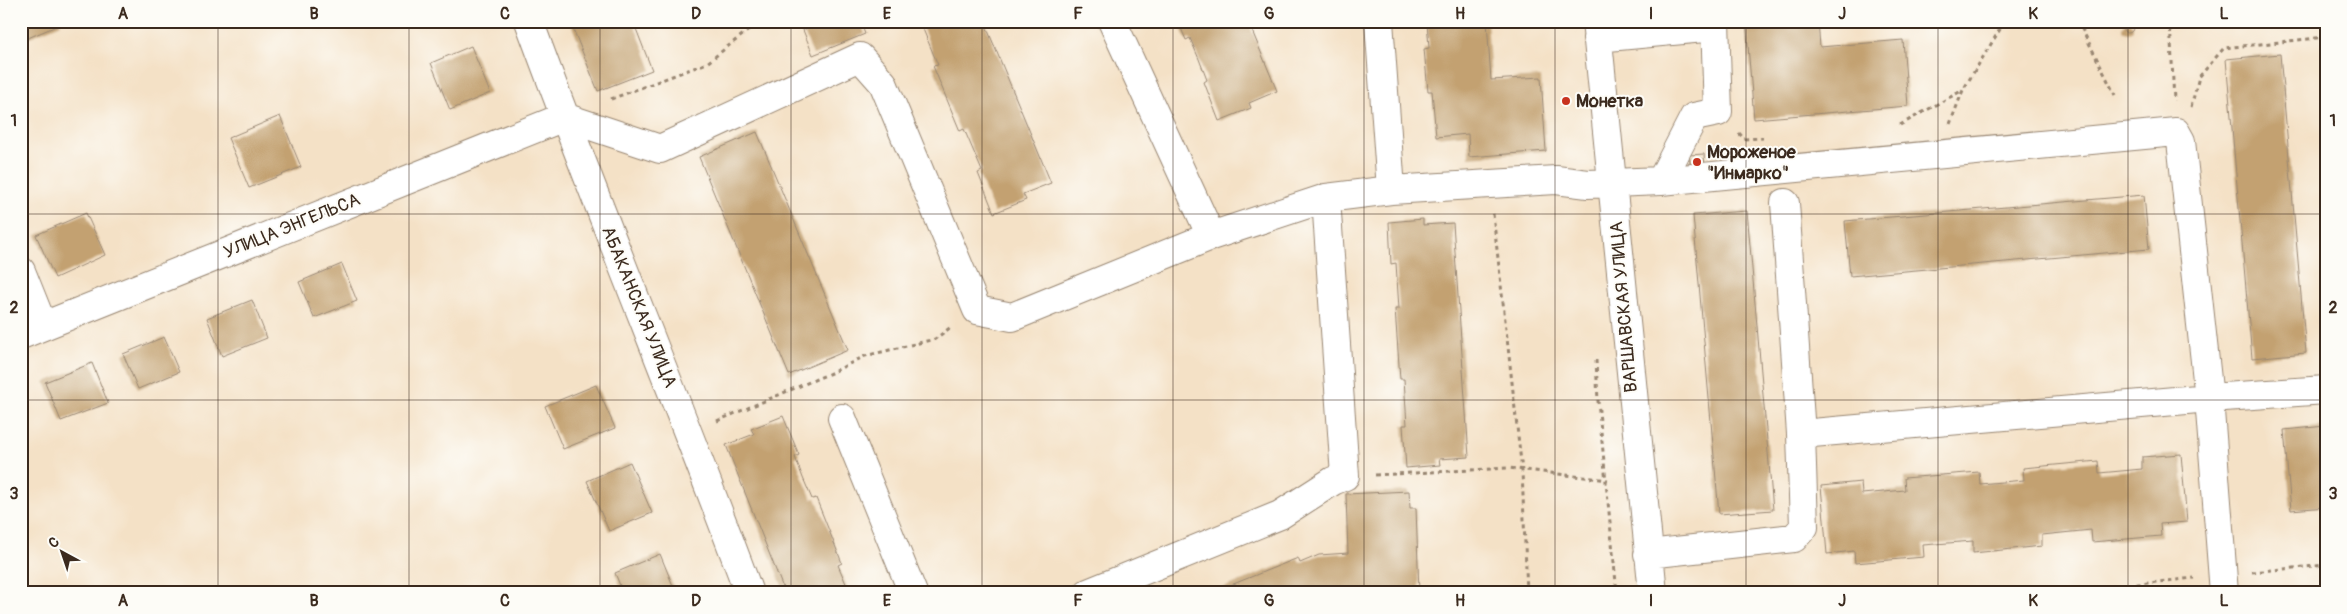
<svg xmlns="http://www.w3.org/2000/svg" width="2347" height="614" viewBox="0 0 2347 614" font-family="Pangolin,sans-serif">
	<rect width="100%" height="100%" fill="#fdfcf7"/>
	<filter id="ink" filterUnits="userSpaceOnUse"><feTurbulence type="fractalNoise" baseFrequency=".02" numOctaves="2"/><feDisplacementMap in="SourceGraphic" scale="10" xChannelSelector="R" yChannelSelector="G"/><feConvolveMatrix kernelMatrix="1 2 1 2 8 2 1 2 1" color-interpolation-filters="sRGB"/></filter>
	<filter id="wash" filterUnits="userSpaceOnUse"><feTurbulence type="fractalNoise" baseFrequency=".0096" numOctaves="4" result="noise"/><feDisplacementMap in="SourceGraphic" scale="20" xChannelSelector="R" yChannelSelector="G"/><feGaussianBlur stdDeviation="1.12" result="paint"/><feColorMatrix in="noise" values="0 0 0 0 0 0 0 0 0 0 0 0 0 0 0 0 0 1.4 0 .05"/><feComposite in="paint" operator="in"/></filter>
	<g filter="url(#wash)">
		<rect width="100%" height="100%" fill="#f4e1c6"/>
		<g id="blocks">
			<path fill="#c3a171" d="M 21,21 L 59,21 L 61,24 L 21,41 Z
				M 570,21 L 633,21 L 652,70 L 598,91 Z
				M 826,21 L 860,21 L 865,34 L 813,55 L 803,30 Z
				M 915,21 L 984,21 L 1051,183 L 1023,194 L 1026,200 L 994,213 L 978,173 L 982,171 L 964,129 L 960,131 L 933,66 L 938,65 L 920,22 L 916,24 Z
				M 1178,21 L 1248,21 L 1277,91 L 1249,103 L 1251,108 L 1219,121 L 1204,82 L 1207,80 L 1199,59 L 1190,38 L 1186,40 Z
				M 1427,21 L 1487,21 L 1491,80 L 1541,77 L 1546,151 L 1469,157 L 1468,134 L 1436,137 L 1432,91 L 1428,91 L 1424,49 L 1429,48 Z
				M 1746,21 L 1818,21 L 1820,47 L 1903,40 L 1908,106 L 1754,119 Z
				M2123 28a5 5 0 1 1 10 0a5 5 0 1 1-10 0Z
				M 471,46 L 490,93 L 450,110 L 431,63 Z
				M 2280,54 L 2306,353 L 2252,358 L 2226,59 Z
				M 280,116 L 301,167 L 249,188 L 228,138 Z
				M 757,132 L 848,350 L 789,375 L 699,157 Z
				M 1704,154 L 1705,168 L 1691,170 L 1689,155 Z
				M 2144,195 L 2149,249 L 1850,276 L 1845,221 Z
				M 1747,211 L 1773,510 L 1719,514 L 1693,215 Z
				M 86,213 L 105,255 L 55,278 L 36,235 Z
				M 1423,219 L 1423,225 L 1453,223 L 1469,457 L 1439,459 L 1440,465 L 1406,468 L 1403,425 L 1407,425 L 1404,379 L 1400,379 L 1395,309 L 1399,309 L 1396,263 L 1391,264 L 1389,222 Z
				M 342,264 L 357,301 L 314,318 L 299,282 Z
				M 252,300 L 267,338 L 222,356 L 207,318 Z
				M 164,337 L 179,372 L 138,389 L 123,354 Z
				M 92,363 L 108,403 L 61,421 L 45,382 Z
				M 596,385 L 615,428 L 563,449 L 545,406 Z
				M 783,416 L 799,455 L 795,457 L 803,478 L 812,499 L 816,498 L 842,563 L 838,565 L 850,593 L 785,593 L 726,445 L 754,434 L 751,429 Z
				M 2326,426 L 2326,507 L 2291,510 L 2284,430 Z
				M 2181,454 L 2187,522 L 2160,524 L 2161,536 L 2092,542 L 2091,530 L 2042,535 L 2042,546 L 1973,553 L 1973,541 L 1923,545 L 1924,557 L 1855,563 L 1854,551 L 1827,554 L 1821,486 L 1861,482 L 1862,494 L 1905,490 L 1904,478 L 1979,472 L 1980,484 L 2024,480 L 2023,468 L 2098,461 L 2099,473 L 2121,471 L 2142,469 L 2142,457 Z
				M 630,462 L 652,513 L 609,531 L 587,481 Z
				M 1409,491 L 1410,508 L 1416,508 L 1419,593 L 1211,593 L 1298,558 L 1300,563 L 1319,555 L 1348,553 L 1346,494 Z
				M 660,554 L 676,593 L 623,593 L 615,573 Z"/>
		</g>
	</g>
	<g filter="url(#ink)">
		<use href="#blocks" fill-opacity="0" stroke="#988672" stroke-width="1"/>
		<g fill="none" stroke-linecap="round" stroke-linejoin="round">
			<defs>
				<path id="minor" d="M 529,21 C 599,213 678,401 749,593
					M 1112,21 L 1211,236
					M 1379,21 L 1391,190
					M 1596,21 L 1653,593
					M 1597,38 L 1715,27
					M 1661,181 L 1694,117 L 1718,112 L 1715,21
					M 1785,203 L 1801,434
					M 21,271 L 43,326
					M 21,335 L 564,117 L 660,149 L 860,57 L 883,83 L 977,310 L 1012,317 L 1211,236 L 1326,198 L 1391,190 L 1556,180 L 1588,184 L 1661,181 L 2176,132 L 2181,141 L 2209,398 L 2224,593
					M 842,418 L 913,593
					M 1648,554 L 1794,538 L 1804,527 L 1801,434 L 2209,398 L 2326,390
					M 1088,593 L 1280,515 L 1333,481 L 1345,476 L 1326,198"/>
			</defs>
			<use href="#minor" stroke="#988672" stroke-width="30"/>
			<path stroke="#988672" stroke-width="3" stroke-dasharray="4 4" stroke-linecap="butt" d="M 2078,21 L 2115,95
				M 2170,21 L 2174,101
				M 611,99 L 707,63 L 760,21
				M 2191,107 L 2199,77 L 2224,48 L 2326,37
				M 1950,124 L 1963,90 L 2005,21
				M 1900,125 L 1963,90
				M 1739,133 L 1744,139 L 1763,138
				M 1493,214 L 1522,471 L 1527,593
				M 1596,360 L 1598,401 L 1617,593
				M 717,421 L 833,372 L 865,356 L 935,339 L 951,327
				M 1375,475 L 1509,468 L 1608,480
				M 2252,572 L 2326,565
				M 2057,593 L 2194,578"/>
			<use href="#minor" stroke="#fff" stroke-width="28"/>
		</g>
	</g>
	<path fill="none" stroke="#3b2a1e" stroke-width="1" stroke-opacity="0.55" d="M 218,21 L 218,593M 409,21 L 409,593M 600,21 L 600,593M 791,21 L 791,593M 982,21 L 982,593M 1173,21 L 1173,593M 1364,21 L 1364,593M 1555,21 L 1555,593M 1746,21 L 1746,593M 1938,21 L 1938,593M 2128,21 L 2128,593M 21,214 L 2326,214M 21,400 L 2326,400"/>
	<g fill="#c8321e" stroke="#fdfcf7" stroke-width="2">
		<circle cx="1566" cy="101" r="5"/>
		<circle cx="1697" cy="162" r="5"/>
	</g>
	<g text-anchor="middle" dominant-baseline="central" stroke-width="4" stroke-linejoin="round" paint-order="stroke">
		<g font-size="18" font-weight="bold" fill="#3b2a1e" stroke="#fdfcf7" text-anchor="start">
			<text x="1576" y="101">Монетка</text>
			<text x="1707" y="152">Мороженое<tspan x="1707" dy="21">"Инмарко"</tspan></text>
		</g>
		<g font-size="18" fill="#3b2a1e" stroke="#fdfcf7">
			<text transform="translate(292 226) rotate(-22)">УЛИЦА ЭНГЕЛЬСА</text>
			<text transform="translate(639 307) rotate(68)">АБАКАНСКАЯ УЛИЦА</text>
			<text transform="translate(1624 307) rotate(-95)">ВАРШАВСКАЯ УЛИЦА</text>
		</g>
	</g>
	<rect width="2347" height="614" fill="none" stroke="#fdfcf7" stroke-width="55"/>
	<g transform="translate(62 552) rotate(320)" stroke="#fdfcf7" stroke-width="4" paint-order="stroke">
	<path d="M0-4L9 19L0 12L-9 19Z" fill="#3b2a1e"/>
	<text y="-8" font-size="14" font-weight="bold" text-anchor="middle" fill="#3b2a1e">С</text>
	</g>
	<rect x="28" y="28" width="2292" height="558" fill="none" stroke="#3b2a1e" stroke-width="2"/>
	<g font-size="16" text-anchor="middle" font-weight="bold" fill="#3b2a1e">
		<text x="123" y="19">A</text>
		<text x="314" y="19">B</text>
		<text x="505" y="19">C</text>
		<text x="696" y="19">D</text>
		<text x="887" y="19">E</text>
		<text x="1078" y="19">F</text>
		<text x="1269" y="19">G</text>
		<text x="1460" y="19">H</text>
		<text x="1651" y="19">I</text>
		<text x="1842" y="19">J</text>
		<text x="2033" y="19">K</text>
		<text x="2224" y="19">L</text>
		<text x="14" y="126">1</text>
		<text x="2333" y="126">1</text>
		<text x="14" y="313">2</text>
		<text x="2333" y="313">2</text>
		<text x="14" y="499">3</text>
		<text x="2333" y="499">3</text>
		<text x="123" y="606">A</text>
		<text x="314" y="606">B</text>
		<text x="505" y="606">C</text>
		<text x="696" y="606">D</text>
		<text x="887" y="606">E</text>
		<text x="1078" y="606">F</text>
		<text x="1269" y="606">G</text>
		<text x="1460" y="606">H</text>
		<text x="1651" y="606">I</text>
		<text x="1842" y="606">J</text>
		<text x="2033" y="606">K</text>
		<text x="2224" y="606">L</text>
	</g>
</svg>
